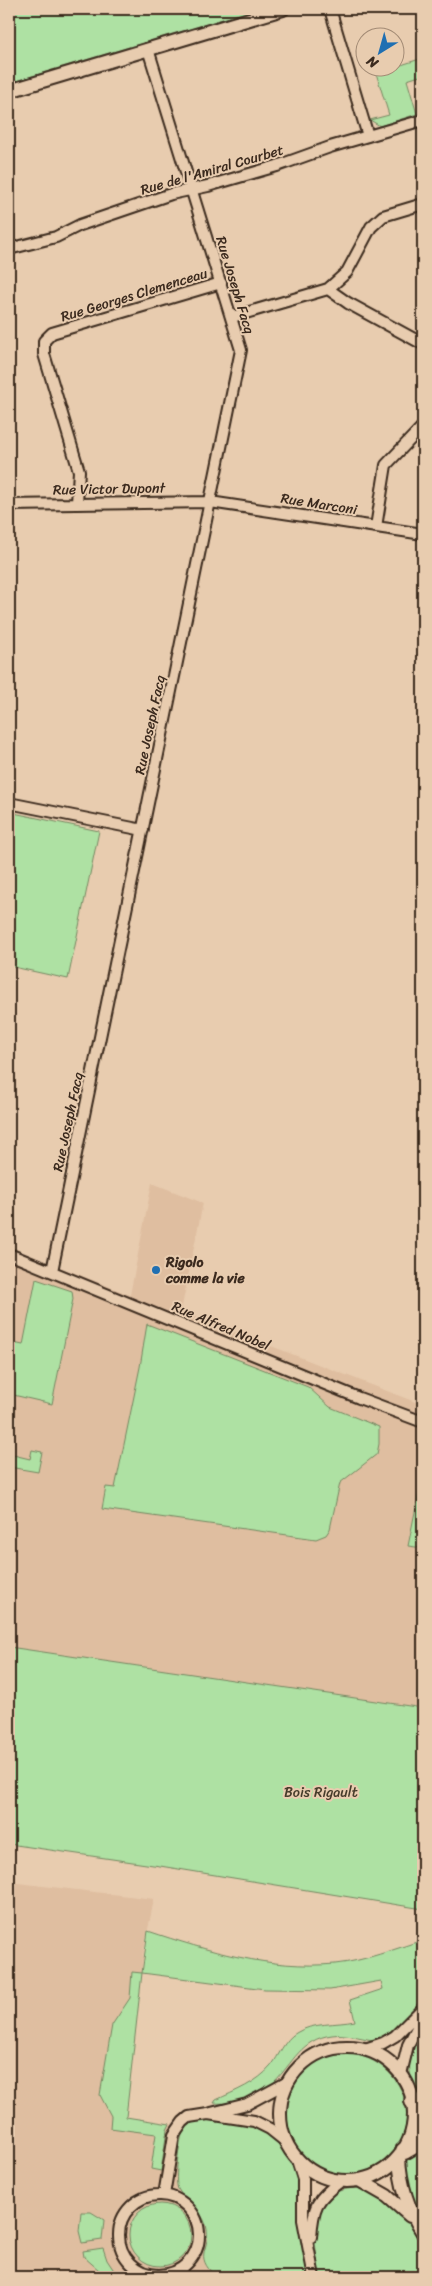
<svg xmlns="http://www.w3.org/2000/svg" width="432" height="2286" viewBox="0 0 432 2286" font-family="Sriracha,sans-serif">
	<rect width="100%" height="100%" fill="#e8ccaf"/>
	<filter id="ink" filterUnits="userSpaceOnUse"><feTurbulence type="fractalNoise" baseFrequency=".02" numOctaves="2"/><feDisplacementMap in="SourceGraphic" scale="10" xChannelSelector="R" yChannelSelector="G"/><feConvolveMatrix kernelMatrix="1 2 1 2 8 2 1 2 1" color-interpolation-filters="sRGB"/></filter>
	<g filter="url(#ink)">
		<path fill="#dfbea0" d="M 152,1183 L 203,1203 L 181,1311 L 423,1405 L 423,1708 L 9,1647 L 9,1247 L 130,1295 Z
			M 9,1882 L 154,1899 L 144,1949 L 126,2117 L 170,2124 L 183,2132 L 177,2173 L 216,2224 L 236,2277 L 9,2277 Z"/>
		<path fill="#aee1a3" stroke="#748660" d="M 9,9 L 256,9 L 9,83 Z
			M 423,58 L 423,75 L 407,80 L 417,114 L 380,126 L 370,120 L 389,115 L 376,73 Z
			M 9,812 L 99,831 L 68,979 L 9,966 Z
			M 36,1279 L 72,1291 L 73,1299 L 52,1404 L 9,1394 L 9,1342 L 23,1345 Z
			M 147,1324 L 308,1387 L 330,1407 L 379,1427 L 379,1444 L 377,1454 L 340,1483 L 330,1529 L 326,1535 L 316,1539 L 102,1509 L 106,1487 L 115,1488 L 140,1367 Z
			M 32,1450 L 42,1452 L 38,1472 L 9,1467 L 9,1454 L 30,1459 Z
			M 423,1473 L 423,1548 L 408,1546 Z
			M 9,1647 L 423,1708 L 423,1909 L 160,1866 L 9,1844 Z
			M 148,1931 C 208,1951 270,1970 335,1964 C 365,1961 394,1949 423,1940 L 423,2001 C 405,2012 395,2035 373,2040 C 360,2038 345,2033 332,2035 C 301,2039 293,2063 274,2082 C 259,2097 235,2105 214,2103 L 216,2100 C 235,2091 257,2083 271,2066 C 279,2056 284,2040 296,2033 C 313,2022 336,2025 355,2021 L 350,2000 L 383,1989 L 381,1981 L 330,1990 L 265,1989 L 142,1973 L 126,2117 L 170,2124 L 167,2130 L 161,2171 L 151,2169 L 156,2134 L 110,2128 L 111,2116 L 100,2095 L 112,2025 L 130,1998 L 132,1972 L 142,1973 Z
			M 423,2024 L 423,2103 C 405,2079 405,2048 423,2024 Z
			M 347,2053 C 427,2063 426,2170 347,2175 C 281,2179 263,2085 321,2058 C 329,2054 338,2054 347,2053 Z
			M 201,2120 L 246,2122 L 267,2132 L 275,2139 L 299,2175 L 302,2238 L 308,2277 L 216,2277 C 191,2253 213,2250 206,2225 C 201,2209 185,2202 178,2189 C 174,2180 179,2142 183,2132 C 186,2124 193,2122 201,2120 Z
			M 423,2146 L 423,2222 C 414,2204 399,2184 405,2162 C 407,2154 417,2150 423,2146 Z
			M 357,2188 C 377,2193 420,2224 423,2246 C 425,2256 423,2267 423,2277 L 320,2277 C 314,2239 303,2190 357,2188 Z
			M129 2235a31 31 0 1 1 62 0a31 31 0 1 1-62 0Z
			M 81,2212 L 91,2212 L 104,2220 L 102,2240 L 82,2243 L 79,2231 Z
			M 103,2248 L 107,2260 L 115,2272 L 111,2277 L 107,2277 L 84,2257 L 83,2251 Z"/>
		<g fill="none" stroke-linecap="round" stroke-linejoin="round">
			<defs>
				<path id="minor" d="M 330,9 L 368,136
					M 9,249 L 56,237 L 80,225 L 171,194 L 208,186 L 277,166 L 330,147 L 423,120
					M 328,289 L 348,303 L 423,344
					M 232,317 L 328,289 L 347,272 L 371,227 L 383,216 L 423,204
					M 77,503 L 79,471 L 44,354 L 44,341 L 52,333 L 221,283
					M 9,505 L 210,502 L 423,534
					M 376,527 L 386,465 L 423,426
					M 9,803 L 143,830
					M 9,1254 L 359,1398 L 423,1422
					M 52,1271 L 241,350 L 148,49
					M 365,2049 L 383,2043 L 395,2036 L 423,2008
					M 401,2074 L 408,2045 L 423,2016
					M 211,2113 L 247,2104 L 286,2083
					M 297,2160 L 303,2179 L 303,2220 L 314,2277
					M 164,2195 L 174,2135 L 183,2122 L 189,2117 L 208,2114 L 254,2121 L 270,2129 L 285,2141
					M119 2235a40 40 0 1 1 80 0a40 40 0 1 1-80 0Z
					M 311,2237 C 313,2207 316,2199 341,2181"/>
				<path id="tertiary" d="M 9,91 L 283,9
					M280 2114a67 67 0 1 1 134 0a67 67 0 1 1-134 0Z
					M 399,2157 C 400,2186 408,2209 423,2233
					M 359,2180 L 387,2196 L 410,2216"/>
				<path id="trunk" d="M 413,2101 L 423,2109
					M 404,2151 L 423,2140"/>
			</defs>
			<use href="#minor" stroke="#3b2a1e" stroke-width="14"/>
			<use href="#tertiary" stroke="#3b2a1e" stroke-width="16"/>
			<use href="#trunk" stroke="#3b2a1e" stroke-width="20"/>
			<use href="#minor" stroke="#e8ccaf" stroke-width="10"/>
			<use href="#tertiary" stroke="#e8ccaf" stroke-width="12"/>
			<use href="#trunk" stroke="#e8ccaf" stroke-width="16"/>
		</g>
	</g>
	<circle fill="#1f6fb2" stroke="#e8ccaf" stroke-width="2" cx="156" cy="1270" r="5"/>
	<g text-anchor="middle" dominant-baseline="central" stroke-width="4" stroke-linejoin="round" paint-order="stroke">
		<g font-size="14" fill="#3b2a1e" stroke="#e8ccaf">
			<text transform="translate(212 170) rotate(-16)">Rue de l'Amiral Courbet</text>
			<text transform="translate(235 285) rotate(73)">Rue Joseph Facq</text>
			<text transform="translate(134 295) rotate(-17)">Rue Georges Clemenceau</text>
			<text transform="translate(109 489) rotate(-1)">Rue Victor Dupont</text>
			<text transform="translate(319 504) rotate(9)">Rue Marconi</text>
			<text transform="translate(150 725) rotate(-78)">Rue Joseph Facq</text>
			<text transform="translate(68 1122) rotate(-78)">Rue Joseph Facq</text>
			<text transform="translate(221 1326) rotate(23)">Rue Alfred Nobel</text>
		</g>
		<g font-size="14" font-weight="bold" fill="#3b2a1e" stroke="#e8ccaf" text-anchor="start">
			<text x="166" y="1262">Rigolo<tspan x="166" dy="16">comme la vie</tspan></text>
		</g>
		<g font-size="14" fill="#463c2b" stroke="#e8ccaf">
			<text x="321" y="1792">Bois Rigault</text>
		</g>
	</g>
	<rect width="432" height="2286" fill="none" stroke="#e8ccaf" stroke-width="30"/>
	<rect x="15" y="15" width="402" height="2256" fill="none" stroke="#3b2a1e" stroke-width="2" filter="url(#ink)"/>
	<g transform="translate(380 52) rotate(217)"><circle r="24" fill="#e8ccaf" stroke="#a38b75"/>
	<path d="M0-4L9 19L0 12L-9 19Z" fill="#1f6fb2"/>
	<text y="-8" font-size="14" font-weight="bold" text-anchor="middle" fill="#3b2a1e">N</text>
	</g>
</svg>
